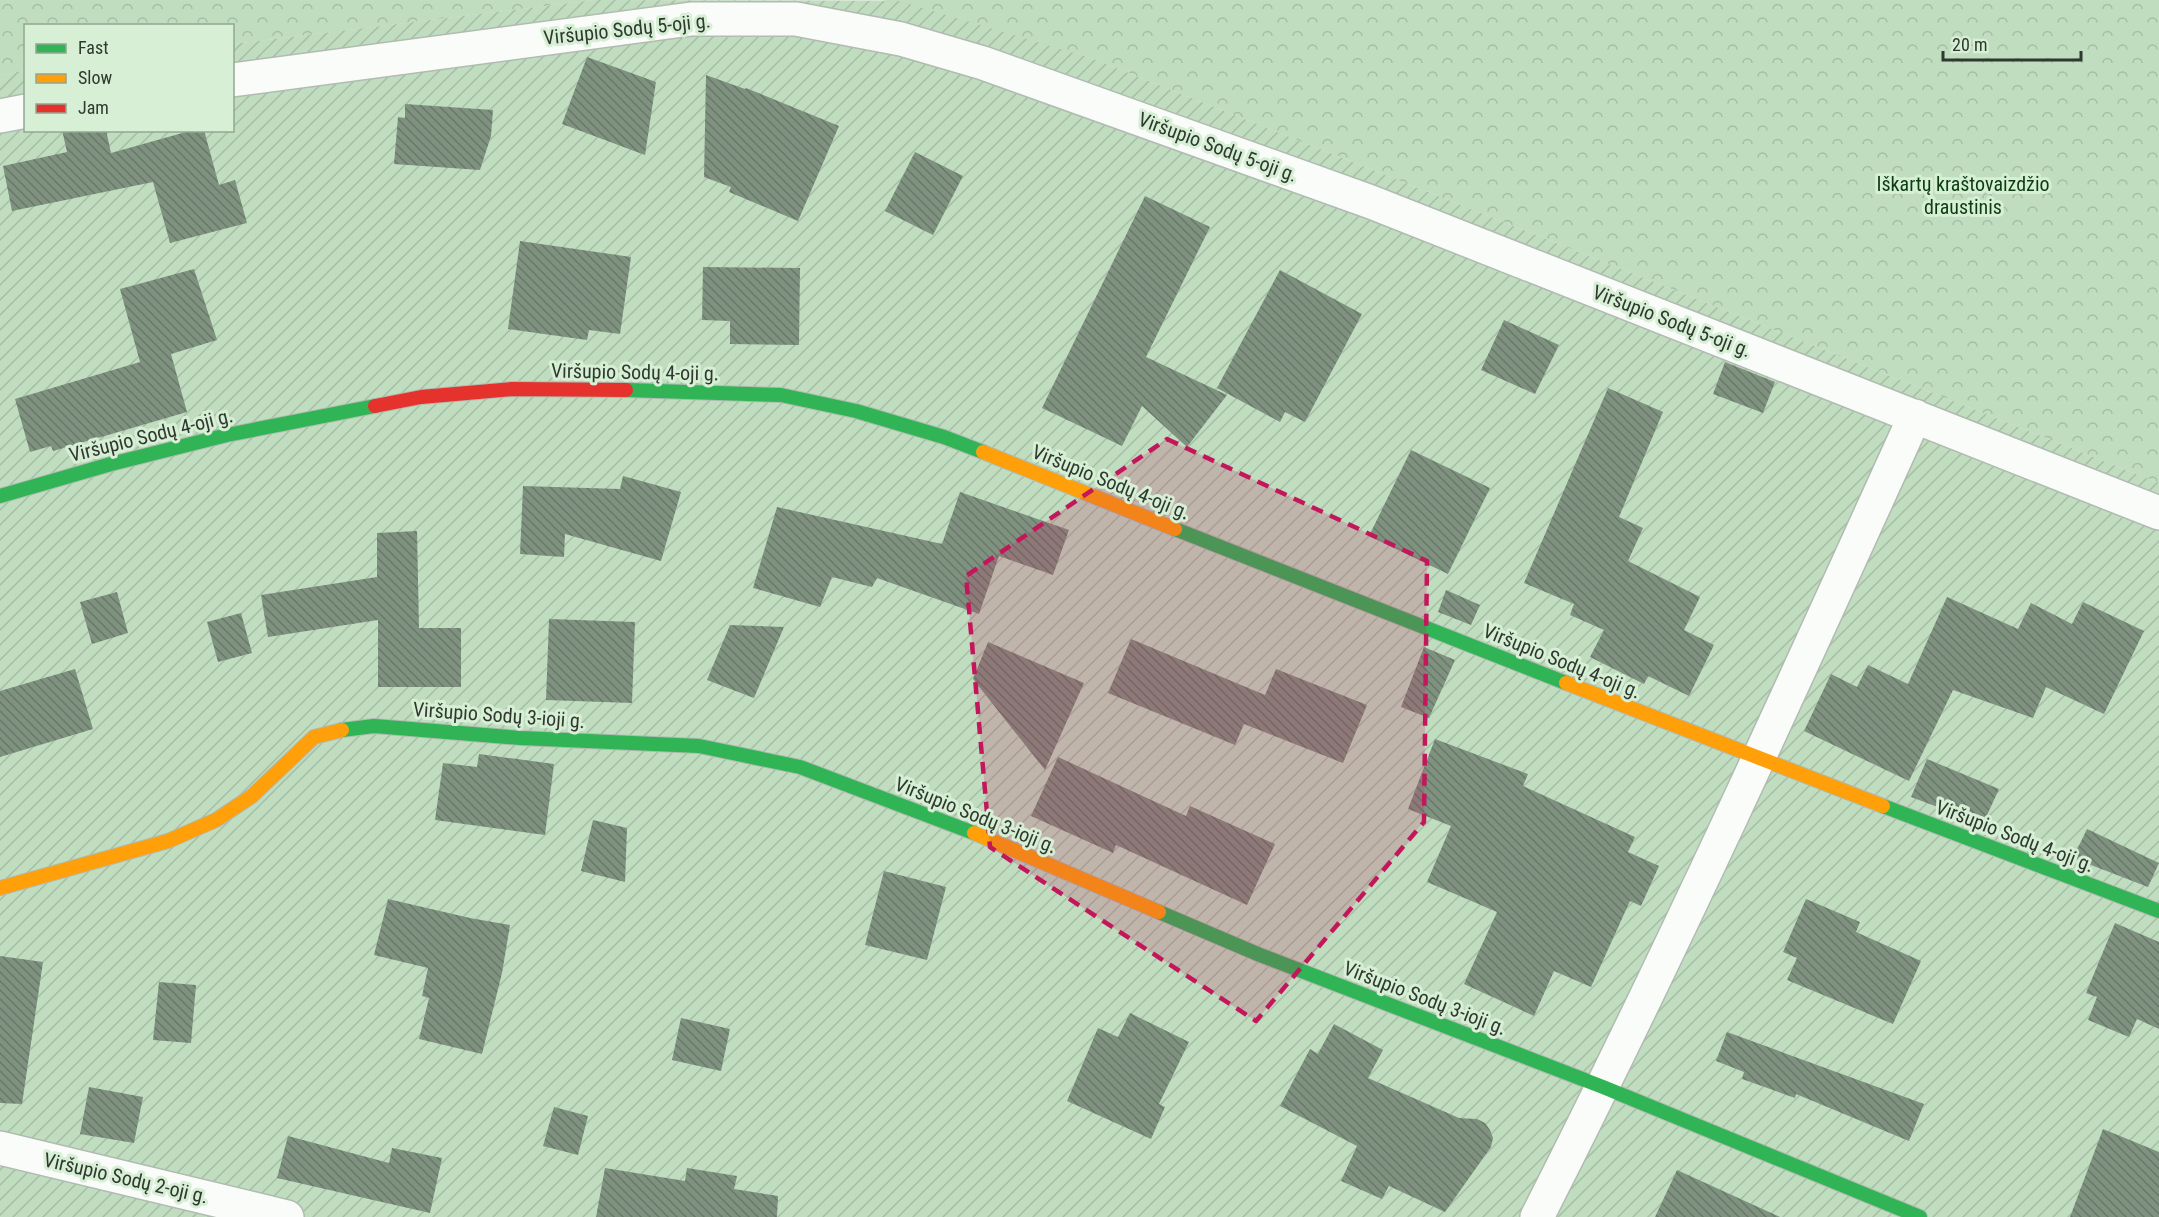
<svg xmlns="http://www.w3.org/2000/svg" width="2159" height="1217" viewBox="0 0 2159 1217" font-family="'Roboto Condensed',sans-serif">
	<defs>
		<pattern id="park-crowns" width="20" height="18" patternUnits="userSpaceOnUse" patternTransform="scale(1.5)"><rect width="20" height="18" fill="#c0ddc0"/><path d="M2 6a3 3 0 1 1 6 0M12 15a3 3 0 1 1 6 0" fill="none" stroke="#a5bea5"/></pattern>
		<pattern id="garden-furrows" width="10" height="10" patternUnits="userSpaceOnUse" patternTransform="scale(1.5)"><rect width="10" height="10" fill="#c0ddc0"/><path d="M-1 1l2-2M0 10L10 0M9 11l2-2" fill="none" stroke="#a5bea5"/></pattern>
		<pattern id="building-back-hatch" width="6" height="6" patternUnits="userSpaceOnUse" patternTransform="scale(1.5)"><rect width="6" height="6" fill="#7f9280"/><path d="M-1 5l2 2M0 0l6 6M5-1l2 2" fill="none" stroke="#687869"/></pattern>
	</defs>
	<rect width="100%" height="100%" fill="#dce9db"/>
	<path fill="url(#park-crowns)" d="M 0,0 L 595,0 L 233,44 L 232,26 L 26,26 L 25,70 L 0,76 Z
		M 883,0 L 2159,0 L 2159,483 L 1091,58 Z"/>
	<path fill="url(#garden-furrows)" d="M 595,0 L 899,1 L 1091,58 L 2159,483 L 2159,1217 L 0,1217 L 0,76 L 25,70 L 26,130 L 232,130 L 233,44 Z"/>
	<path fill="url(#building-back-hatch)" d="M 587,57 L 656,82 L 645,155 L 562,124 Z
		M 706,75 L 745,89 L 746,88 L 839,126 L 798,221 L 729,192 L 731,187 L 704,177 Z
		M 405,104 L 493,110 L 491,136 L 480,170 L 394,164 L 398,117 L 405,118 Z
		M 62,130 L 106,130 L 111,153 L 193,130 L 204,130 L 219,185 L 235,180 L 247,223 L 170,243 L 153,182 L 12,211 L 3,166 L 67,152 Z
		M 915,152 L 963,176 L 933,235 L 885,211 Z
		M 1145,196 L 1210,227 L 1146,357 L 1227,395 L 1187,447 L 1142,406 L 1122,446 L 1042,408 Z
		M 520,241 L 631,257 L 620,334 L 589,330 L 587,340 L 508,329 Z
		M 703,267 L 800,268 L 799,345 L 730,344 L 730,321 L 702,320 Z
		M 194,269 L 217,340 L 171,354 L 187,412 L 53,451 L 51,446 L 30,452 L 15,399 L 140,362 L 120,289 Z
		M 1280,270 L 1362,314 L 1305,422 L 1285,412 L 1280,422 L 1217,388 Z
		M 1504,320 L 1559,345 L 1535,394 L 1481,370 Z
		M 1725,362 L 1775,382 L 1763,413 L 1713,394 Z
		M 1608,388 L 1663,412 L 1619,517 L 1643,528 L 1628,561 L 1700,597 L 1684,630 L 1714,645 L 1689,696 L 1648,676 L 1644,684 L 1590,657 L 1604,630 L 1570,615 L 1574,604 L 1524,583 Z
		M 1411,450 L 1490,488 L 1448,574 L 1369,536 Z
		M 623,476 L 681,492 L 661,561 L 565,534 L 564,557 L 520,554 L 523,486 L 620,489 Z
		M 960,492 L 1069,530 L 1053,575 L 999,556 L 979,614 L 877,578 L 872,587 L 832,577 L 820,607 L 753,588 L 777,507 L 942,544 Z
		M 417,531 L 419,628 L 461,628 L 461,687 L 378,687 L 378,620 L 268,637 L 261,595 L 377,577 L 377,533 Z
		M 1446,590 L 1480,605 L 1471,625 L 1438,612 Z
		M 117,592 L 128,633 L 92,644 L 80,602 Z
		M 1947,597 L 2018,629 L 2031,603 L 2072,624 L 2083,602 L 2144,631 L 2104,714 L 2046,687 L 2033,718 L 1953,690 L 1909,781 L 1804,731 L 1831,674 L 1857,687 L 1868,665 L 1908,684 Z
		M 241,613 L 252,653 L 218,662 L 207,622 Z
		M 549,619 L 635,622 L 632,703 L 546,700 Z
		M 730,625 L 784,627 L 754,698 L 707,680 Z
		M 1131,639 L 1265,695 L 1276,669 L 1367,705 L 1343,763 L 1244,724 L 1235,745 L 1108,693 Z
		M 988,642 L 1084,683 L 1045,770 L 973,679 Z
		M 1424,647 L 1455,660 L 1429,718 L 1401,707 Z
		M 75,669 L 93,729 L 0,757 L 0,691 Z
		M 1435,739 L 1528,774 L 1523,786 L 1635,837 L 1628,852 L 1659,866 L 1641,906 L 1630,901 L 1591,987 L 1554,971 L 1534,1016 L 1464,984 L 1497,912 L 1427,882 L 1451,826 L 1408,809 Z
		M 479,754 L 554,764 L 545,835 L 435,820 L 443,763 L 477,767 Z
		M 1058,757 L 1186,816 L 1190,806 L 1275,844 L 1247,905 L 1116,845 L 1113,853 L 1031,816 Z
		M 1927,759 L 1999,789 L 1983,824 L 1911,797 Z
		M 593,820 L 627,828 L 625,882 L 581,871 Z
		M 2087,829 L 2159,863 L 2148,887 L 2073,858 Z
		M 884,871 L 946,887 L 927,960 L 865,945 Z
		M 388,899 L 470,918 L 510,925 L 502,973 L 482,1054 L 419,1039 L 429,998 L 422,996 L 428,968 L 374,955 Z
		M 1806,899 L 1860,922 L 1856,932 L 1921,961 L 1893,1024 L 1787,980 L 1797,958 L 1783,952 Z
		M 2115,923 L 2159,942 L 2159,1029 L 2137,1019 L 2129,1037 L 2088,1020 L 2097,997 L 2086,993 Z
		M 0,956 L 43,962 L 22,1104 L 0,1103 Z
		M 159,982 L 196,985 L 191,1043 L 153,1040 Z
		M 1130,1013 L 1189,1042 L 1159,1104 L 1165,1107 L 1151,1139 L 1067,1101 L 1098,1028 L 1118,1037 Z
		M 681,1018 L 730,1029 L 721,1071 L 672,1060 Z
		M 1334,1024 L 1383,1050 L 1368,1078 L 1459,1118 L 1477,1119 L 1485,1123 L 1490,1130 L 1493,1138 L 1491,1147 L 1445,1212 L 1389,1186 L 1382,1199 L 1341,1181 L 1357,1146 L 1280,1106 L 1310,1049 L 1318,1054 Z
		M 1727,1032 L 1924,1104 L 1909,1141 L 1796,1094 L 1795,1098 L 1742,1079 L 1744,1072 L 1716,1061 Z
		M 89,1087 L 143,1097 L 134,1143 L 80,1134 Z
		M 554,1107 L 588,1116 L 578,1155 L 543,1146 Z
		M 2103,1129 L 2159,1152 L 2159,1217 L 2070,1217 Z
		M 288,1136 L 389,1163 L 392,1148 L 442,1158 L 430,1213 L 277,1178 Z
		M 605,1168 L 685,1181 L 687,1168 L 737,1176 L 734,1189 L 778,1196 L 777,1217 L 596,1217 Z
		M 1677,1170 L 1780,1217 L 1655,1217 Z"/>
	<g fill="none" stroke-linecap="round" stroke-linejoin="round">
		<defs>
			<path id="street" d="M 232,80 L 691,19 L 796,19 L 901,39 L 983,63 L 1371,202 L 2159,513
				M 0,116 L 26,111
				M 0,1148 L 287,1217
				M 1537,1217 C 1671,954 1793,685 1915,416"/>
			<path id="fast" d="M 626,390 L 781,395 L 856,411 L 944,437 L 983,452
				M 0,496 L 111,464 L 227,435 L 375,406
				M 1175,529 L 1566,683
				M 342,730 L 374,726 L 521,738 L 699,746 L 800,767 L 974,833
				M 1883,806 L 2159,911
				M 1159,912 L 1260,955 L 1603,1087 L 1920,1217"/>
			<path id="slow" d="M 983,452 L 1175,529
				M 1566,683 L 1883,806
				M 974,833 L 1159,912
				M 0,888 L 168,841 L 216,820 L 252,796 L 314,737 L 342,730"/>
			<path id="jam" d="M 375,406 L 421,397 L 512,389 L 626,390"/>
		</defs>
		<use href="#street" stroke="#b1bbb1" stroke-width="36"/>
		<use href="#fast" stroke="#b1bbb1" stroke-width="16"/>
		<use href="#slow" stroke="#b1bbb1" stroke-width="16"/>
		<use href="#jam" stroke="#b1bbb1" stroke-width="16"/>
		<use href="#street" stroke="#fafcfa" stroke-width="33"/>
		<use href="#fast" stroke="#30b455" stroke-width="14"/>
		<use href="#slow" stroke="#ff9f0a" stroke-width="14"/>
		<use href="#jam" stroke="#e5322d" stroke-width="14"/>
	</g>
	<path fill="#c2185b" fill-opacity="0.2" stroke="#c2185b" stroke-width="4.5" stroke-dasharray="12 8" stroke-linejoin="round" d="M 1167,439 L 1427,561 L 1424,822 L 1256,1021 L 990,847 L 966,576 Z"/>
	<g text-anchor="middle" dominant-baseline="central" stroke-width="6" stroke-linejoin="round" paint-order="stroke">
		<g font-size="20" fill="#2f392f" stroke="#d6efd5">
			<text transform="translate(627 29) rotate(-6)">Viršupio Sodų 5-oji g.</text>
			<text transform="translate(1218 147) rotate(20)">Viršupio Sodų 5-oji g.</text>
			<text transform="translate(1672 321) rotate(21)">Viršupio Sodų 5-oji g.</text>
			<text transform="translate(635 372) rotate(1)">Viršupio Sodų 4-oji g.</text>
			<text transform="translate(151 435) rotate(-14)">Viršupio Sodų 4-oji g.</text>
			<text transform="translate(1111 482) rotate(22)">Viršupio Sodų 4-oji g.</text>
			<text transform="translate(1562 661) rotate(22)">Viršupio Sodų 4-oji g.</text>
			<text transform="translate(499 715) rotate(4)">Viršupio Sodų 3-ioji g.</text>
			<text transform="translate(976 815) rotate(22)">Viršupio Sodų 3-ioji g.</text>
			<text transform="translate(2015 836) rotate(21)">Viršupio Sodų 4-oji g.</text>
			<text transform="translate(1425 998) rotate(21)">Viršupio Sodų 3-ioji g.</text>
			<text transform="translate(126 1178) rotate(13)">Viršupio Sodų 2-oji g.</text>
		</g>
		<g font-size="20" fill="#0b3d11" stroke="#d6efd5">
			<text x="1963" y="184">Iškartų kraštovaizdžio<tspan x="1963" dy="23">draustinis</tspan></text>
		</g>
	</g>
	<rect x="24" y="24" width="210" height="108" fill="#d6efd5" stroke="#93a693" stroke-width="1.5"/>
	<rect x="36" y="44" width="30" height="9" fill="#30b455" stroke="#93a693" stroke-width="1.5"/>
	<text x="78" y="54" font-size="18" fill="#2f392f">Fast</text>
	<rect x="36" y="74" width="30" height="9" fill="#ff9f0a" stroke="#93a693" stroke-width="1.5"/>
	<text x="78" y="84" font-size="18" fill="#2f392f">Slow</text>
	<rect x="36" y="104" width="30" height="9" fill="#e5322d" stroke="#93a693" stroke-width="1.5"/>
	<text x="78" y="114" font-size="18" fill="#2f392f">Jam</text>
	<path d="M1943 51v9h138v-9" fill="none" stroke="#2f392f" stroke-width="3"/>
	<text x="1952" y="51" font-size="18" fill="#2f392f" stroke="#d6efd5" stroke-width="4.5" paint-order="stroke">20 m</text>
</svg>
